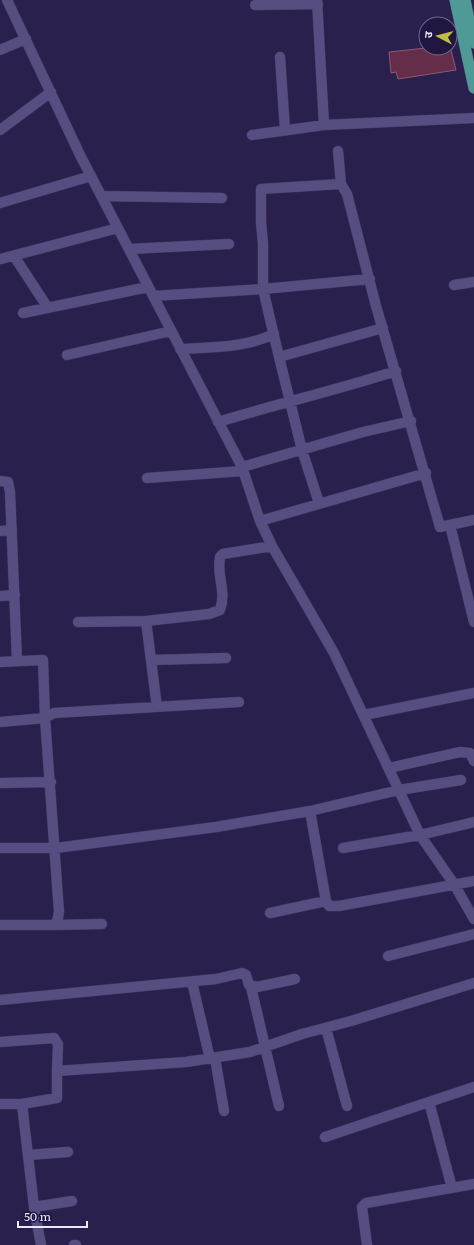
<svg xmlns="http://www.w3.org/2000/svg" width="474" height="1245" viewBox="0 0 474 1245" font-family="Literata,'Noto Sans Devanagari',serif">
	<rect width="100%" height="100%" fill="#2a204d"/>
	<path fill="#642d49" stroke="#8e5871" d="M 450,46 L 456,70 L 398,79 L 396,72 L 391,73 L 389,52 L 426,48 L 450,48 Z"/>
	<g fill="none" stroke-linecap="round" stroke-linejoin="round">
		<defs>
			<path id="minor" d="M 7,0 L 80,155 L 242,467 L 260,521 L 272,546 L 334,653 L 420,835 L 454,884 L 474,919
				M 317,0 L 324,125
				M 255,5 L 318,4
				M 0,50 L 26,39
				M 280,57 L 285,130
				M 0,130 L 51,92
				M 252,135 L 324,125 L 474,118
				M 338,151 L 341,184 L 347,194 L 376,306 L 440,527 L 474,520
				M 341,184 L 261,189 L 261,222 L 263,244 L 263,289 L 279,357 L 383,328
				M 101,196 L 222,198
				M 0,203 L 91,176
				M 129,249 L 229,244
				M 14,256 L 48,308
				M 1,259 L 118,228
				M 454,285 L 474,282
				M 153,296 L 263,289 L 370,279
				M 23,313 L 148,287
				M 180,349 C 212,347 245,348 274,334
				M 67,355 L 171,331
				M 279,357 L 302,450 L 319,503
				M 218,422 C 277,404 337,390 396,371
				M 242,467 L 363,432 L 411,421
				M 147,478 L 243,471
				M 0,481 L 8,482 L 10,492 L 17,661
				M 260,521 L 426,473
				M 450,525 L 474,622
				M 0,531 L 12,530
				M 0,596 L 15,595
				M 146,621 L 157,707
				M 78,622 L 146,621 L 209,614 L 220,610 C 227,591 216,575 220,557 L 223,554 L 272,546
				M 151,660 L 226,658
				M 0,662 L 43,660 L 45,718 L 54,713 L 239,702
				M 364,715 L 474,693
				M 0,722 L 45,718 L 59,912 L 57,923 L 52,925 L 0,925
				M 389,768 L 460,752 L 470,753 L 474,761
				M 0,783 L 51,782
				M 310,811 L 326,901 L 329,906 L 339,906 L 474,881
				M 0,848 L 56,848 L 216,827 L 310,811 L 399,790 L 461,780
				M 343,848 L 420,835 L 474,822
				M 270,913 L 326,901
				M 52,925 L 102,924
				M 388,956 L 474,934
				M 192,982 L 210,1059
				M 251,987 L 279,1106
				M 0,1000 L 216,979 L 242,973 L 246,975 L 249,985 L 257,987 L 295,979
				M 326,1028 L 347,1106
				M 0,1042 L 54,1038 L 58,1044 L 57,1071 L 186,1062 L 250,1052 L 302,1034 L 351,1021 L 474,983
				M 215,1058 L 224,1111
				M 429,1102 L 474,1087
				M 0,1104 L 22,1104 L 34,1207 L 41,1245
				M 22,1104 L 57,1098 L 57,1071
				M 325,1137 L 429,1102 L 452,1188
				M 28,1155 L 68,1152
				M 34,1207 L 72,1201
				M 74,1245 L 76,1245
				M 367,1245 L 362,1207 L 366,1203 L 474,1184"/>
			<path id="primary" d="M 455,0 L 474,88
				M 465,0 L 474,43"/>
		</defs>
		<use href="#minor" stroke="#42385d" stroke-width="11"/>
		<use href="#primary" stroke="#42385d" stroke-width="12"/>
		<use href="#minor" stroke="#564e80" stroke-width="10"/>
		<use href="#primary" stroke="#4f9a97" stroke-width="11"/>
	</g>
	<g transform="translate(438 36) rotate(277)"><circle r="19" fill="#201641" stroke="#716a8b"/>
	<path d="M0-3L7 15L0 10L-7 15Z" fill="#bdbf43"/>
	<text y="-6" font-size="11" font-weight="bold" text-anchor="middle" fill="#eae8fa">उ</text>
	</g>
	<path d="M18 1221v6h69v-6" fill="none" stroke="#eae8fa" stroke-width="2"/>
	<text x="24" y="1221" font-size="12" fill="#eae8fa" stroke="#201641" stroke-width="3" paint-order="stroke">50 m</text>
</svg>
